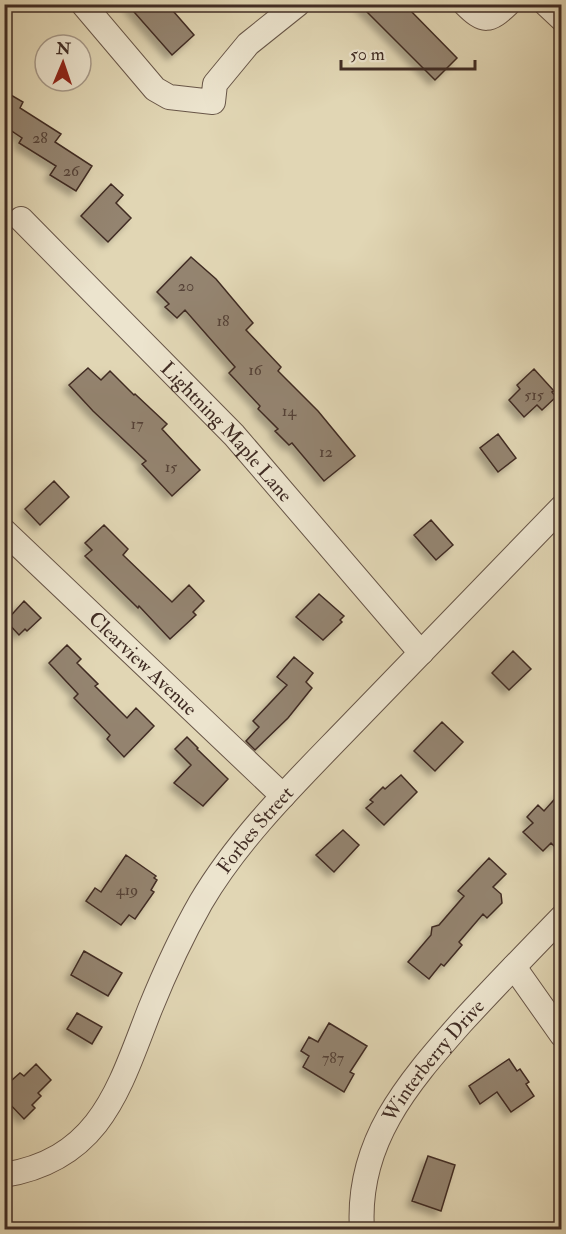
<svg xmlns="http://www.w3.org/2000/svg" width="566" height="1234" viewBox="0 0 566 1234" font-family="'IM FELL Double Pica',serif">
	<defs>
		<filter id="shadow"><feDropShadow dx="-5" dy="5" stdDeviation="3" flood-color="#0004"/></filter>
	</defs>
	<rect width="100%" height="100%" fill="#e1d6b4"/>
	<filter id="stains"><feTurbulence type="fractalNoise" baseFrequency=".00333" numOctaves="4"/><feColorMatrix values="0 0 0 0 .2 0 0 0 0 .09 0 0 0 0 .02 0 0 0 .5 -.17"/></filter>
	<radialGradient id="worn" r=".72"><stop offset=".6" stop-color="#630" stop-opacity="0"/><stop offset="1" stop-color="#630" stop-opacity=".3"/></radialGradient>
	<path fill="#94846f" stroke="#402c24" stroke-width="1.5" filter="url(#shadow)" d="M 127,4 L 167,4 L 194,35 L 172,55 Z
		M 359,4 L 404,4 L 457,58 L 435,80 Z
		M 4,91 L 23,102 L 20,108 L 61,134 L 55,142 L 92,166 L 76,191 L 50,175 L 56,166 L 19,143 L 22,138 L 7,128 L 4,131 Z
		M 111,184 L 123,195 L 116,203 L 131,218 L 108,242 L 81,216 Z
		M 191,257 L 216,279 L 253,323 L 246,330 L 281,367 L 278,371 L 318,411 L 355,456 L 324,481 L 292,443 L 289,445 L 275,431 L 278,429 L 258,409 L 260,406 L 229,373 L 235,367 L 185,310 L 177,318 L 165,307 L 169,304 L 157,292 Z
		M 88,368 L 101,380 L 110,371 L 134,395 L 135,394 L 167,424 L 162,429 L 200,470 L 172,496 L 142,464 L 146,461 L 93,411 L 69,385 Z
		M 534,369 L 554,391 L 552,392 L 556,397 L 542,410 L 537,405 L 524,417 L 509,400 L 520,389 L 517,385 Z
		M 498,434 L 516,458 L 498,472 L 480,448 Z
		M 54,481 L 69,497 L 40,525 L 25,509 Z
		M 431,520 L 453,545 L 436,560 L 414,535 Z
		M 104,525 L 128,549 L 123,555 L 172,602 L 189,585 L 204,601 L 193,612 L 196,615 L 170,639 L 139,606 L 138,608 L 85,556 L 92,550 L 85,543 Z
		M 319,594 L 344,616 L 340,620 L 342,622 L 323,640 L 296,617 Z
		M 24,601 L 41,618 L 27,631 L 25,629 L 19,635 L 6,621 Z
		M 67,645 L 81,659 L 77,663 L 98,684 L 95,686 L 127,718 L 136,708 L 154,726 L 124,757 L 107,739 L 110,735 L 74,698 L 78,694 L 49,663 Z
		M 513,651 L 531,669 L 509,690 L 492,673 Z
		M 294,657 L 313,673 L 306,682 L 312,688 L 288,718 L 255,750 L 246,741 L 259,727 L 253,721 L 287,685 L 277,677 Z
		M 442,722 L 463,742 L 435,771 L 414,751 Z
		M 187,737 L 198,748 L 197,749 L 228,779 L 203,806 L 174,783 L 191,765 L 175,749 Z
		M 401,775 L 417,792 L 384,825 L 366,808 L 373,802 L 370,800 L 383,787 L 385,789 Z
		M 561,792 L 561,838 L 554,846 L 551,843 L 543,851 L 523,832 L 533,823 L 527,817 L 538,805 L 544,811 Z
		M 343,830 L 359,845 L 334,872 L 316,855 Z
		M 126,855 L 156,876 L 154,878 L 157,880 L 151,890 L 154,892 L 135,919 L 129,915 L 121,925 L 86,901 L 95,888 L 101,892 Z
		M 489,858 L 506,874 L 493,887 L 501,894 L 502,903 L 487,918 L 483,914 L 459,942 L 462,945 L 444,966 L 441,964 L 429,979 L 408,962 L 431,935 L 432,927 L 439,925 L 464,896 L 458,891 Z
		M 84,951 L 122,973 L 108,996 L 71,975 Z
		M 77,1013 L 102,1027 L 92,1044 L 67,1029 Z
		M 329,1023 L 367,1046 L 350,1072 L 354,1074 L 344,1092 L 303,1067 L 309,1056 L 301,1051 L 309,1037 L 318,1042 Z
		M 509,1059 L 517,1071 L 520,1069 L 529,1082 L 526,1084 L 534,1096 L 511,1112 L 497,1092 L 480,1104 L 469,1086 Z
		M 36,1064 L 51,1080 L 38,1093 L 41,1096 L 32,1105 L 35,1108 L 24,1119 L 4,1098 L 4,1087 L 20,1073 L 24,1076 Z
		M 428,1156 L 455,1165 L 441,1211 L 412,1201 Z"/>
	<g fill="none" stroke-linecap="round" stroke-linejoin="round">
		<defs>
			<g id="minor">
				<path d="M 83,4 L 155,89 L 169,97 L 213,102 L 215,84 L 248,44 L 298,4"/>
				<path d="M 465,4 C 484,23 489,22 508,4"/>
				<path d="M 546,4 L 562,19"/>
				<path id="s1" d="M 21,219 L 234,435 L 421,653"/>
				<path id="s2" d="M 4,531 L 283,796"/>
				<path d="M 514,967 L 562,1035"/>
				<path id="s3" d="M 4,1175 C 101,1159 119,1088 150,1009 C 165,972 181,937 201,902 C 240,836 297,781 350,726 C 420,653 491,581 562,507"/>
				<path id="s4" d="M 362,1230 C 356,1143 407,1084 461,1023 C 494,987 528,952 562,917"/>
			</g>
		</defs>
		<use href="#minor" stroke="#685648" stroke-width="26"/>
		<use href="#minor" stroke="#ece4ce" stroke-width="24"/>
	</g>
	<g text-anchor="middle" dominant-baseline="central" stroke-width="6" stroke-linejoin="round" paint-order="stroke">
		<g font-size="16" fill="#554237">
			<text x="40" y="138">28</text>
			<text x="71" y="171">26</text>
			<text x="186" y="286">20</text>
			<text x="223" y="321">18</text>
			<text x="255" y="370">16</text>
			<text x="534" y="395">515</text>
			<text x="289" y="411">14</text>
			<text x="137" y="424">17</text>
			<text x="326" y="452">12</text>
			<text x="171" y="467">15</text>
			<text x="127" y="890">419</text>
			<text x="333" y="1058">787</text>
		</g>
		<g font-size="20" fill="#402c24" stroke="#ece4ce">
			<text stroke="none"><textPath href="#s1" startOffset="296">Lightning Maple Lane</textPath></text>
			<text stroke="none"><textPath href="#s2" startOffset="192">Clearview Avenue</textPath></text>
			<text stroke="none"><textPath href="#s3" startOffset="444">Forbes Street</textPath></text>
			<text stroke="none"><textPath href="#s4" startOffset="190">Winterberry Drive</textPath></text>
		</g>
	</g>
	<rect width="566" height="1234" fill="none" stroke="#e1d6b4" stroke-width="24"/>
	<rect x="6" y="6" width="554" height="1222" fill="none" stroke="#402c24" stroke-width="3"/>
	<rect x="12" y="12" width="542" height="1210" fill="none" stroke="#402c24" stroke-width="1.5"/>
	<g transform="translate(63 63) rotate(2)"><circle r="28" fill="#ece4ce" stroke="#a79a8a" stroke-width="1.5"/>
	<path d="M0-4.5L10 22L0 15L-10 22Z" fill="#8f2418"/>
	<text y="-9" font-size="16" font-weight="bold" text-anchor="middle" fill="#402c24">N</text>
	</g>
	<path d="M341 60v9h134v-9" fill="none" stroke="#402c24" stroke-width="3"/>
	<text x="350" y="60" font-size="18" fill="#402c24" stroke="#ece4ce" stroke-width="4.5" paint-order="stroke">50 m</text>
	<rect width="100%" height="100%" filter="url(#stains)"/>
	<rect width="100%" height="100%" fill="url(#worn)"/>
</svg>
